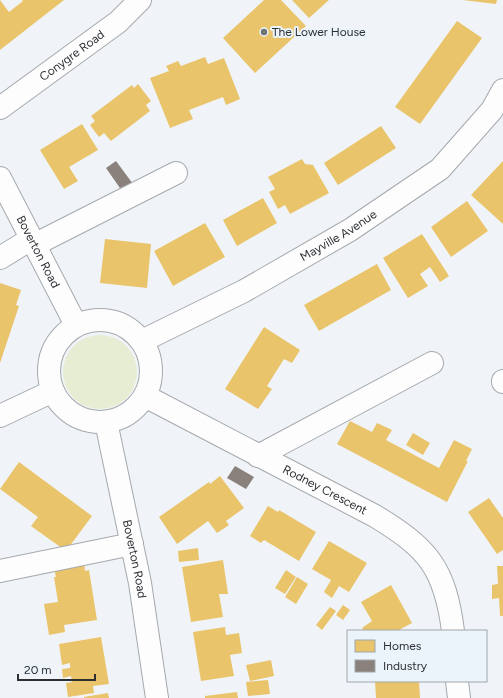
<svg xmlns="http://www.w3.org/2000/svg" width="503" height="698" viewBox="0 0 503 698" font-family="Figtree,sans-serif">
	<rect width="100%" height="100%" fill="#f0f4f8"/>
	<path fill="#e7edd3" d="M63 372a37 37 0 1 1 74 0a37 37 0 1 1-74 0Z"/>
	<path fill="#e9c46a" d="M 0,0 L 9,12 L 23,1 L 22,0 L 64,0 L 0,50 Z
		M 264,0 L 281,0 L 306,26 L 255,73 L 223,38 Z
		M 292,0 L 329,0 L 309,18 Z
		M 463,0 L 497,0 L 496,4 Z
		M 457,21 L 482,38 L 420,124 L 395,107 Z
		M 205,57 L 208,64 L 224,58 L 240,99 L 226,105 L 223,97 L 189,110 L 193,119 L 170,128 L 150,78 L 169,71 L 166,66 L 178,61 L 181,66 Z
		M 138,84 L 151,101 L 146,105 L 150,111 L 111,141 L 104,133 L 99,137 L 90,125 L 95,121 L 91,116 L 132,85 L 134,88 Z
		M 82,124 L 98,150 L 69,167 L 78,181 L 64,189 L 40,150 Z
		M 381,126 L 396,148 L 338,185 L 324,163 Z
		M 302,159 L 305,164 L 313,165 L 329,193 L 290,214 L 285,205 L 278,209 L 269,192 L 275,189 L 268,177 Z
		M 503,161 L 503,224 L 471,195 Z
		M 263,198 L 277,223 L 237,246 L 223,220 Z
		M 467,201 L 488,231 L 451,257 L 431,227 Z
		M 205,223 L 225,257 L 173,286 L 154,251 Z
		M 422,234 L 449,276 L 440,282 L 430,267 L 420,274 L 428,286 L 408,298 L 383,258 Z
		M 105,239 L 151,244 L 147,288 L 100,283 Z
		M 377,264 L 391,290 L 319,331 L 304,305 Z
		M 0,283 L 21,290 L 16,305 L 19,306 L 0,363 Z
		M 264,327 L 300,350 L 292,363 L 284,359 L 267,386 L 272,389 L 258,409 L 225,389 Z
		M 350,421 L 372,432 L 377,423 L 392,430 L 386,440 L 439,468 L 454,440 L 472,449 L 466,461 L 468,461 L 447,502 L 337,444 Z
		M 413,433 L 430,443 L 423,455 L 406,445 Z
		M 19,462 L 92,516 L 66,551 L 31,526 L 38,517 L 0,489 Z
		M 220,476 L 244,508 L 226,521 L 229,525 L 217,533 L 208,521 L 177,544 L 159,517 L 209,482 L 210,484 Z
		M 489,498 L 503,518 L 503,550 L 497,554 L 468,512 Z
		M 268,506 L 278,512 L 279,510 L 316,532 L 299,561 L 264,540 L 261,543 L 250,536 Z
		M 329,541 L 367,563 L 349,592 L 339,586 L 332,598 L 324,592 L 331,580 L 312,569 Z
		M 198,548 L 199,560 L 179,562 L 178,551 Z
		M 223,560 L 228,594 L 219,594 L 223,617 L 191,622 L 182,567 Z
		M 84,562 L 85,571 L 89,570 L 97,620 L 64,625 L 65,632 L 49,635 L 44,604 L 58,602 L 54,577 L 56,577 L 54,568 Z
		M 497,566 L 503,566 L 503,616 L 500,616 L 499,598 L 492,599 L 492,585 L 498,584 Z
		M 286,570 L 296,577 L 285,594 L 275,588 Z
		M 297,577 L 308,584 L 296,604 L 285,597 Z
		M 391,585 L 412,623 L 397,631 L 360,631 L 363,629 L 362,628 L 372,621 L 361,602 Z
		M 343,605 L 350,610 L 343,620 L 336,615 Z
		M 330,607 L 336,611 L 322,630 L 316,625 Z
		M 225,627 L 226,635 L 239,633 L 242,653 L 230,655 L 234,676 L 201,681 L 193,632 Z
		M 101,637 L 109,684 L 93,686 L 94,693 L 68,697 L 66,683 L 72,682 L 71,676 L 63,678 L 62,669 L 70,668 L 70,663 L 62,665 L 59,644 Z
		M 271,660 L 274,676 L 250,681 L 246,665 Z
		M 268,680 L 270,694 L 248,696 L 246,682 Z
		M 375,681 L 419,681 L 420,698 L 376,698 Z
		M 237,692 L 238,698 L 205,698 L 205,696 Z
		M 108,693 L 109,698 L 84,698 L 84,697 Z"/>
	<path fill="#8a817c" d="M 116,161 L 133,184 L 122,191 L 106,168 Z
		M 235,466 L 254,477 L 246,489 L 227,478 Z"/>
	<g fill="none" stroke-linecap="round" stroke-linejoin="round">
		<defs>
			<g id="minor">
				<path id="s1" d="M 0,108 L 118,22 L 140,0"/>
				<path id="s2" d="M 0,178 L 76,325"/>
				<path d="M 34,245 L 176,173"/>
				<path d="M 0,258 L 31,239"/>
				<circle cx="100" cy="371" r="51"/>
				<path id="s3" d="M 142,341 L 244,291 L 350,230 L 440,169 L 492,110 L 503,90"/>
				<path d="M 503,382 L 503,381"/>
				<path id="s4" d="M 145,396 L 375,516 C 428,548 445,568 453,631"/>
				<path d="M 0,416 L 53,391"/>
				<path id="s5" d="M 106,422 L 140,583 L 157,698"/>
				<path d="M 258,456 L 432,363"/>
				<path d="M 0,571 L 132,544"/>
				<path d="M 457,681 L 459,698"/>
			</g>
		</defs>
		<use href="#minor" stroke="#a5a9ac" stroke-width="24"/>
		<use href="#minor" stroke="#fdfdfe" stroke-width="22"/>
	</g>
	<circle fill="#717578" stroke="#ecf4fb" stroke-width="1.5" cx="264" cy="32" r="4"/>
	<g text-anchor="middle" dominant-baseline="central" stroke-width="4" stroke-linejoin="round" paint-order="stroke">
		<g font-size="12" fill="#2d3033" stroke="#ecf4fb" text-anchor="start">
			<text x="272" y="32">The Lower House</text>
		</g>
		<g font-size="12" fill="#2d3033" stroke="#ecf4fb">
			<text stroke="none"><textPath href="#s1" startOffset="89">Conygre Road</textPath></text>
			<text stroke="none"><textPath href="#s3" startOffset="223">Mayville Avenue</textPath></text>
			<text stroke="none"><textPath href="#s2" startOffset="83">Boverton Road</textPath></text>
			<text stroke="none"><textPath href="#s4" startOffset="203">Rodney Crescent</textPath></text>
			<text stroke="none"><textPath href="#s5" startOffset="140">Boverton Road</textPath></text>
		</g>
	</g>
	<rect x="347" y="630" width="140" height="52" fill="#ecf4fb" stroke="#a0a6ab"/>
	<rect x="355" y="640" width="20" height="12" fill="#e9c46a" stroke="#a0a6ab"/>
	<text x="383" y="650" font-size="12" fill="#2d3033">Homes</text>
	<rect x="355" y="660" width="20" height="12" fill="#8a817c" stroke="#a0a6ab"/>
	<text x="383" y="670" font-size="12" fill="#2d3033">Industry</text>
	<path d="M18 674v6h77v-6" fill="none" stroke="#2d3033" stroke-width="2"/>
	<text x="24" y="674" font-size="12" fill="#2d3033" stroke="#ecf4fb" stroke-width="3" paint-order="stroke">20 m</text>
</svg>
